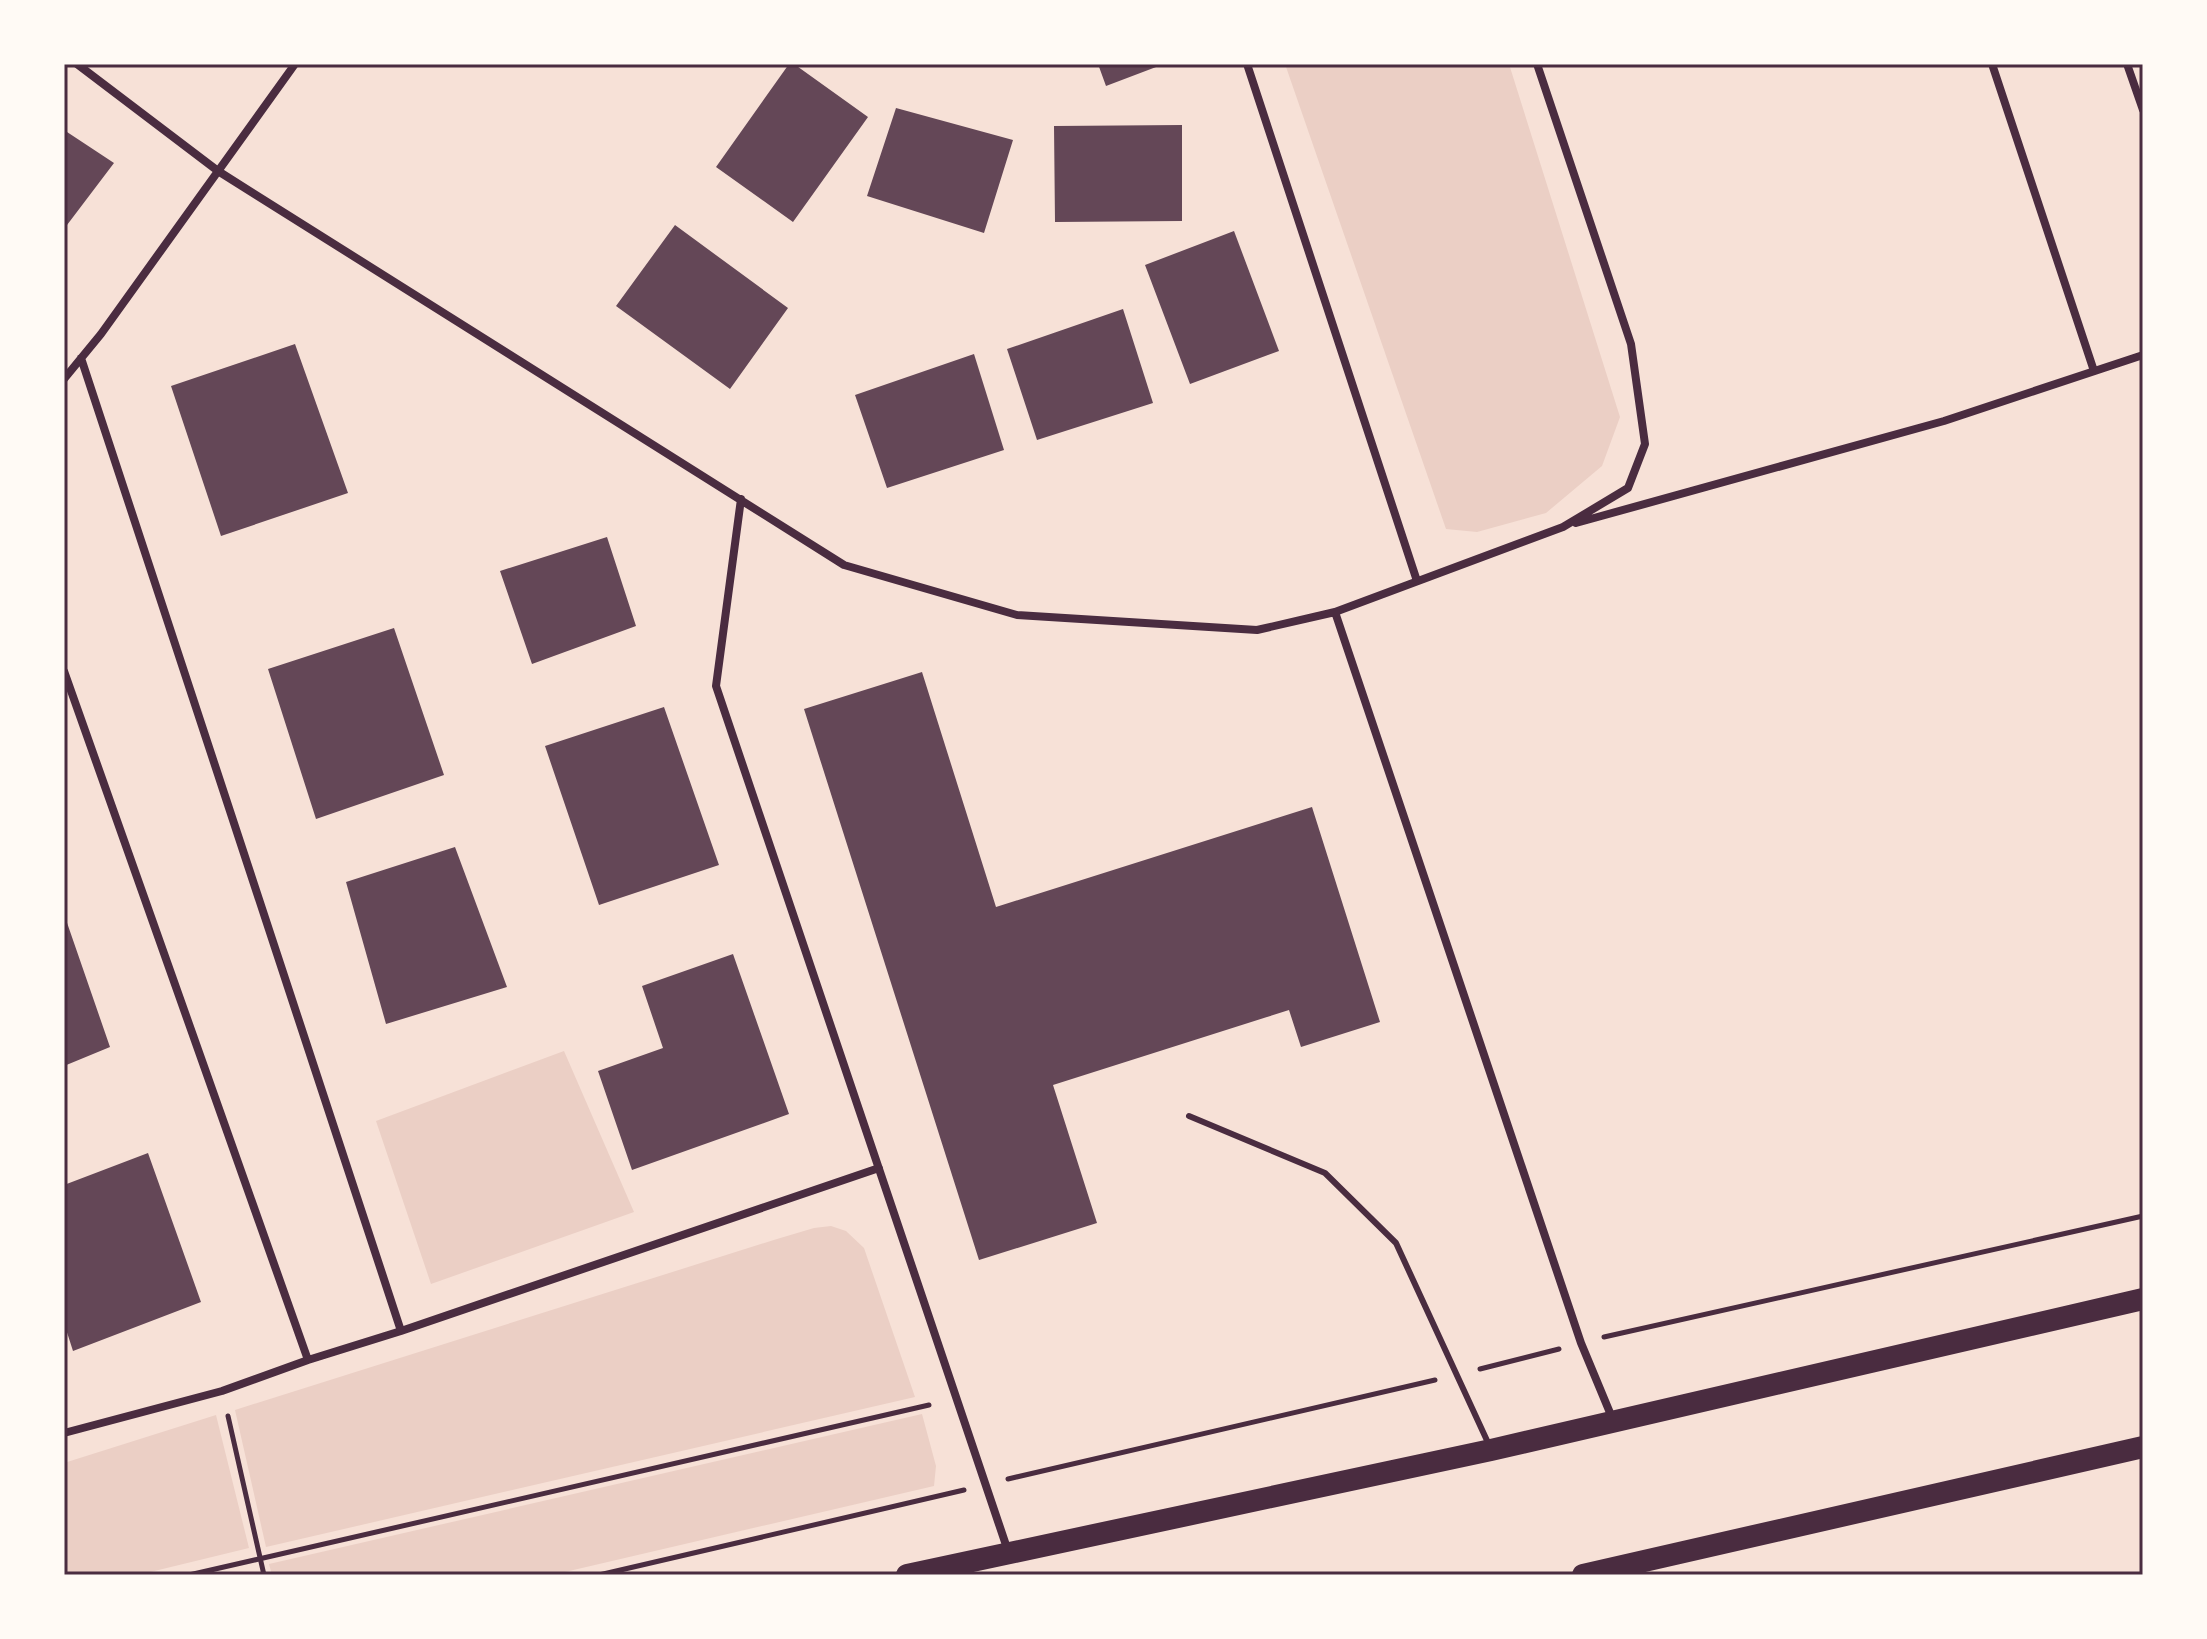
<svg xmlns="http://www.w3.org/2000/svg" width="2207" height="1639" viewBox="0 0 2207 1639" font-family="Cabin,sans-serif">
	<rect width="100%" height="100%" fill="#f7e1d7"/>
	<path fill="#ebcfc5" d="M 1285,64 L 1509,64 L 1620,417 L 1602,466 L 1546,513 L 1477,532 L 1446,529 Z
		M 564,1051 L 634,1212 L 431,1284 L 376,1121 Z
		M 831,1226 L 846,1231 L 864,1248 L 915,1397 L 266,1547 L 235,1410 L 777,1239 L 814,1228 Z
		M 922,1414 L 936,1466 L 934,1486 L 552,1575 L 272,1575 L 269,1564 Z
		M 216,1415 L 249,1548 L 138,1575 L 64,1575 L 64,1463 Z"/>
	<path fill="#644757" d="M 789,64 L 794,64 L 868,117 L 793,222 L 716,167 Z
		M 1098,64 L 1164,64 L 1106,86 Z
		M 896,108 L 1013,140 L 984,233 L 867,196 Z
		M 1182,125 L 1182,221 L 1055,222 L 1054,126 Z
		M 64,130 L 114,163 L 64,229 Z
		M 675,225 L 788,308 L 730,389 L 616,306 Z
		M 1234,231 L 1279,351 L 1190,384 L 1145,265 Z
		M 1123,309 L 1153,403 L 1037,440 L 1007,349 Z
		M 295,344 L 348,493 L 221,536 L 171,386 Z
		M 974,354 L 1004,450 L 887,488 L 855,395 Z
		M 607,537 L 636,626 L 532,664 L 500,571 Z
		M 394,628 L 444,775 L 316,819 L 268,669 Z
		M 922,672 L 996,907 L 1312,807 L 1380,1022 L 1301,1047 L 1289,1010 L 1053,1085 L 1097,1223 L 979,1260 L 804,709 Z
		M 664,707 L 719,865 L 599,905 L 545,746 Z
		M 455,847 L 507,987 L 386,1024 L 346,882 Z
		M 64,914 L 110,1047 L 64,1066 Z
		M 733,954 L 789,1114 L 632,1170 L 598,1071 L 663,1048 L 642,986 Z
		M 148,1153 L 201,1302 L 73,1351 L 64,1323 L 64,1185 Z"/>
	<g fill="none" stroke-linecap="round" stroke-linejoin="round">
		<path stroke="#4a2c40" stroke-width="5" d="M 1604,1337 L 2143,1216
			M 1480,1369 L 1559,1349
			M 228,1416 L 264,1575
			M 1008,1479 L 1435,1380
			M 189,1575 L 929,1405
			M 599,1575 L 964,1490"/>
		<path stroke="#4a2c40" stroke-width="6" d="M 1189,1116 L 1325,1173 L 1396,1243 L 1490,1447"/>
		<path stroke="#4a2c40" stroke-width="8" d="M 77,64 L 218,171 L 844,565 L 1017,615 L 1257,630 L 1335,612 L 1563,527 L 1628,488 L 1645,444 L 1631,344 L 1537,64
			M 1247,64 L 1417,581
			M 1992,64 L 2094,371
			M 2127,64 L 2143,110
			M 81,358 L 401,1331
			M 64,379 L 101,334 L 295,64
			M 741,499 L 716,686 L 1008,1551
			M 1576,523 L 1944,421 L 2143,355
			M 1335,612 L 1581,1343 L 1613,1420
			M 64,671 L 308,1360
			M 64,1433 L 222,1391 L 308,1360 L 401,1331 L 879,1168"/>
		<path stroke="#4a2c40" stroke-width="22" d="M 907,1575 L 1491,1450 L 2143,1299
			M 1583,1575 L 2143,1447"/>
	</g>
	<rect width="2207" height="1639" fill="none" stroke="#fffaf5" stroke-width="132"/>
	<rect x="66" y="66" width="2075" height="1507" fill="none" stroke="#4a2c40" stroke-width="3"/>
</svg>
